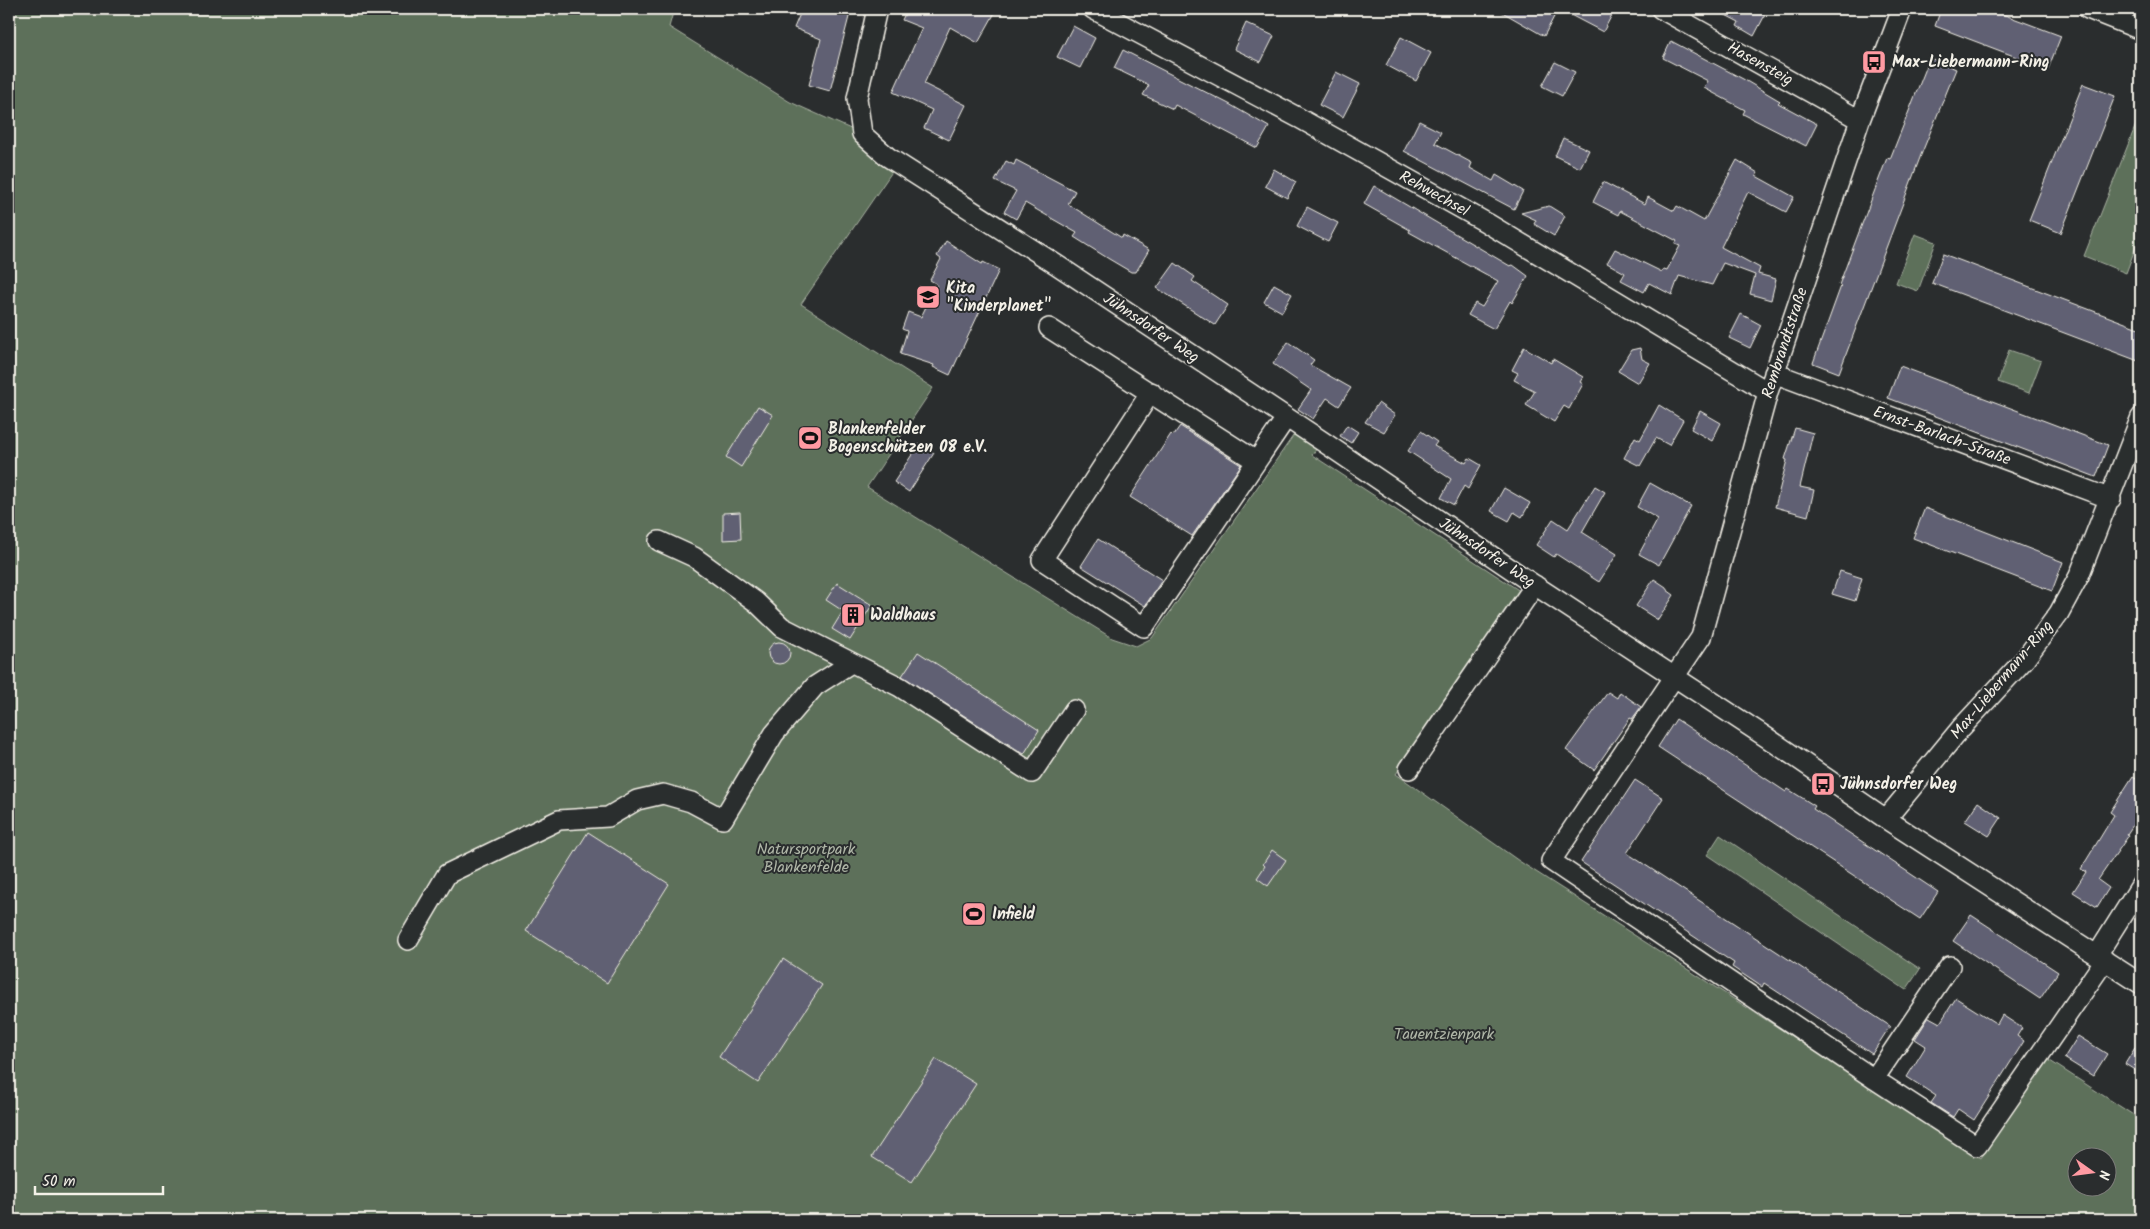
<svg xmlns="http://www.w3.org/2000/svg" width="2150" height="1229" viewBox="0 0 2150 1229" font-family="Kalam,sans-serif">
	<rect width="100%" height="100%" fill="#2a2d2e"/>
	<filter id="ink" filterUnits="userSpaceOnUse"><feTurbulence type="fractalNoise" baseFrequency=".02" numOctaves="2"/><feDisplacementMap in="SourceGraphic" scale="10" xChannelSelector="R" yChannelSelector="G"/><feConvolveMatrix kernelMatrix="1 2 1 2 8 2 1 2 1" color-interpolation-filters="sRGB"/></filter>
	<g filter="url(#ink)">
		<path fill="#5d705a" stroke="#a8b0a1" fill-rule="evenodd" d="M 9,9 L 674,9 L 669,27 L 790,102 L 862,134 L 898,163 L 801,304 L 933,388 L 867,487 L 1112,638 L 1136,646 L 1152,638 L 1300,426 L 1322,441 L 1312,455 L 1523,593 L 1396,774 L 1519,861 L 1981,1158 L 2047,1059 L 2141,1120 L 2141,1220 L 9,1220 ZM 2078,1156 L 2108,1156 L 2108,1186 L 2078,1186 Z
			M 2141,112 L 2141,233 L 2126,273 L 2084,256 Z
			M 1915,234 L 1936,242 L 1918,291 L 1896,283 Z
			M 2009,350 L 2041,361 L 2029,393 L 1998,382 Z
			M 1720,835 L 1920,969 L 1906,990 L 1707,855 Z"/>
		<g fill="none" stroke-linecap="round" stroke-linejoin="round">
			<path stroke="#939ea3" stroke-width="5" d="M 378,1220 L 381,1220"/>
		</g>
		<path fill="#606173" stroke="#f4f1e8" d="M 802,9 L 851,9 L 830,91 L 809,85 L 821,39 L 794,28 Z
			M 907,9 L 997,9 L 978,43 L 950,27 L 924,84 L 966,105 L 949,140 L 924,128 L 932,110 L 893,92 L 922,28 L 902,20 Z
			M 1497,9 L 1558,9 L 1544,36 Z
			M 1559,9 L 1615,9 L 1603,32 Z
			M 1714,9 L 1753,9 L 1765,15 L 1754,36 L 1737,26 L 1739,22 Z
			M 1941,9 L 1989,9 L 2061,36 L 2048,69 L 1935,26 Z
			M 1246,23 L 1274,36 L 1261,62 L 1234,49 Z
			M 1073,26 L 1095,38 L 1080,68 L 1057,57 Z
			M 1401,37 L 1431,53 L 1416,81 L 1386,65 Z
			M 1671,41 L 1743,79 L 1780,101 L 1778,103 L 1817,124 L 1806,146 L 1743,114 L 1745,110 L 1704,88 L 1708,81 L 1663,58 Z
			M 1123,50 L 1229,104 L 1269,127 L 1257,148 L 1175,105 L 1173,109 L 1143,95 L 1149,85 L 1114,68 Z
			M 1930,58 L 1956,69 L 1921,155 L 1839,373 L 1813,363 L 1841,286 L 1839,285 L 1887,158 L 1890,159 Z
			M 1555,62 L 1575,72 L 1562,96 L 1542,86 Z
			M 1336,72 L 1360,84 L 1343,117 L 1319,105 Z
			M 2083,84 L 2115,96 L 2061,233 L 2029,220 Z
			M 1419,121 L 1441,132 L 1435,143 L 1472,163 L 1470,168 L 1493,181 L 1496,175 L 1523,191 L 1514,209 L 1404,151 Z
			M 1563,138 L 1589,150 L 1580,168 L 1555,156 Z
			M 1016,160 L 1075,191 L 1068,204 L 1122,238 L 1123,235 L 1149,250 L 1136,272 L 1131,272 L 1109,259 L 1074,237 L 1077,233 L 1025,203 L 1016,219 L 1004,212 L 1016,191 L 995,181 L 1006,161 L 1014,165 Z
			M 1737,160 L 1758,173 L 1756,176 L 1794,197 L 1786,212 L 1748,192 L 1721,247 L 1760,268 L 1758,274 L 1776,279 L 1771,300 L 1750,294 L 1755,275 L 1723,263 L 1712,285 L 1679,276 L 1672,295 L 1649,283 L 1644,292 L 1621,280 L 1625,273 L 1607,263 L 1615,249 L 1662,272 L 1664,269 L 1667,270 L 1680,246 L 1675,244 L 1677,241 L 1620,211 L 1618,215 L 1593,202 L 1603,182 L 1645,204 L 1648,197 L 1674,211 L 1677,206 L 1704,221 Z
			M 1274,169 L 1296,182 L 1287,198 L 1265,186 Z
			M 1374,186 L 1510,266 L 1513,265 L 1528,276 L 1512,303 L 1510,301 L 1494,329 L 1468,315 L 1475,303 L 1482,307 L 1498,281 L 1409,232 L 1410,230 L 1364,204 Z
			M 1549,206 L 1565,216 L 1554,236 L 1534,224 L 1536,220 L 1521,213 Z
			M 1307,207 L 1338,223 L 1328,242 L 1297,226 Z
			M 946,241 L 982,264 L 983,262 L 999,270 L 950,375 L 933,367 L 934,365 L 900,354 L 907,331 L 902,329 L 908,312 L 921,317 L 937,284 L 930,280 L 941,259 L 937,256 Z
			M 1943,254 L 2141,329 L 2141,362 L 1932,283 Z
			M 1175,263 L 1195,277 L 1192,281 L 1228,305 L 1215,325 L 1157,288 Z
			M 1274,284 L 1292,294 L 1282,312 L 1264,302 Z
			M 1741,314 L 1761,325 L 1750,348 L 1729,338 Z
			M 1288,342 L 1314,360 L 1310,365 L 1351,388 L 1339,406 L 1327,398 L 1313,419 L 1298,409 L 1311,390 L 1273,364 Z
			M 1524,347 L 1551,363 L 1553,359 L 1583,377 L 1580,382 L 1583,384 L 1569,409 L 1564,406 L 1554,422 L 1526,405 L 1535,391 L 1514,380 L 1518,373 L 1512,370 Z
			M 1640,348 L 1642,359 L 1650,363 L 1638,383 L 1618,371 L 1631,350 Z
			M 1900,366 L 2108,445 L 2096,477 L 1888,398 Z
			M 1378,403 L 1395,415 L 1384,432 L 1365,422 Z
			M 1659,405 L 1683,420 L 1669,445 L 1656,438 L 1640,466 L 1624,458 L 1635,437 L 1640,440 Z
			M 758,406 L 773,415 L 741,467 L 726,457 Z
			M 1700,411 L 1721,423 L 1712,441 L 1691,429 Z
			M 1347,425 L 1358,432 L 1351,443 L 1340,436 Z
			M 1180,426 L 1241,465 L 1192,536 L 1130,497 L 1171,434 L 1173,436 Z
			M 1795,428 L 1813,433 L 1800,487 L 1814,490 L 1808,516 L 1775,507 L 1787,460 L 1785,459 Z
			M 1421,431 L 1437,442 L 1434,446 L 1466,463 L 1469,458 L 1481,465 L 1468,489 L 1464,486 L 1454,505 L 1441,498 L 1451,479 L 1408,451 Z
			M 919,444 L 934,453 L 909,492 L 894,482 Z
			M 1650,483 L 1691,506 L 1659,565 L 1639,554 L 1658,519 L 1637,507 Z
			M 1595,486 L 1605,492 L 1582,532 L 1617,554 L 1599,582 L 1556,554 L 1554,557 L 1536,545 L 1553,519 L 1568,529 Z
			M 1504,488 L 1530,503 L 1522,517 L 1514,512 L 1509,521 L 1491,511 Z
			M 1925,508 L 2063,562 L 2052,591 L 1913,538 Z
			M 740,512 L 741,539 L 723,540 L 723,513 Z
			M 1098,539 L 1162,580 L 1145,606 L 1081,566 Z
			M 1840,571 L 1862,578 L 1855,601 L 1832,594 Z
			M 1654,579 L 1666,587 L 1667,590 L 1674,595 L 1658,620 L 1636,606 Z
			M 837,583 L 872,605 L 850,640 L 832,629 L 843,611 L 826,600 Z
			M768 653a11 11 0 1 1 22 0a11 11 0 1 1-22 0Z
			M 918,652 L 1039,730 L 1024,754 L 902,676 Z
			M 1608,692 L 1617,698 L 1620,692 L 1641,707 L 1632,719 L 1630,718 L 1594,770 L 1566,750 Z
			M 1676,719 L 1786,792 L 1788,789 L 1815,806 L 1813,809 L 1938,892 L 1920,919 L 1658,747 Z
			M 2133,776 L 2141,781 L 2141,813 L 2127,834 L 2129,835 L 2098,880 L 2109,888 L 2097,907 L 2073,892 L 2086,872 L 2081,869 L 2114,815 L 2110,812 Z
			M 1635,780 L 1663,798 L 1627,853 L 1890,1026 L 1872,1054 L 1764,983 L 1762,987 L 1732,967 L 1734,963 L 1581,862 Z
			M 1978,802 L 2001,818 L 1989,836 L 1965,821 Z
			M 588,832 L 669,884 L 607,983 L 526,931 Z
			M 1272,850 L 1286,860 L 1268,886 L 1257,878 L 1265,866 L 1263,864 Z
			M 1971,915 L 2058,972 L 2040,999 L 1953,941 Z
			M 783,959 L 822,985 L 758,1083 L 719,1057 Z
			M 1956,998 L 1997,1024 L 2002,1015 L 2022,1028 L 2017,1036 L 2024,1041 L 1974,1120 L 1958,1109 L 1953,1117 L 1931,1103 L 1936,1096 L 1907,1077 L 1926,1046 L 1915,1039 L 1929,1017 L 1940,1023 Z
			M 2078,1036 L 2107,1054 L 2093,1076 L 2064,1058 Z
			M 2141,1038 L 2141,1074 L 2125,1064 Z
			M 936,1059 L 976,1084 L 912,1182 L 872,1157 Z"/>
		<g fill="none" stroke-linecap="round" stroke-linejoin="round">
			<defs>
				<path id="minor" d="M 877,9 L 857,98 L 862,134 L 888,157 L 1057,265 L 1322,441 L 1530,582 L 1766,737 L 1886,819 L 2141,984
					M 1093,9 L 1299,118 L 1487,223 L 1768,392
					M 1661,9 L 1860,120
					M 1902,9 L 1860,120 L 1768,392 L 1701,637 L 1551,861 L 1874,1079 L 1977,1146 L 2105,960
					M 2088,9 L 2141,30
					M 1049,328 L 1256,461
					M 1774,373 L 2111,499
					M 1151,392 L 1042,560 L 1144,627 L 1286,418
					M 659,541 L 694,557 L 756,602 L 782,627 L 900,687 L 1032,773 L 1074,710
					M 1409,769 L 1535,585
					M 1886,819 L 1961,728 L 2025,659 L 2059,613 L 2079,576 L 2141,417
					M 408,940 L 447,874 L 559,820 L 608,817 L 637,800 L 663,794 L 691,802 L 723,819 L 774,734 L 815,686 L 851,663
					M 2097,955 L 2141,885
					M 1874,1079 L 1950,966"/>
			</defs>
			<use href="#minor" stroke="#f4f1e8" stroke-width="22"/>
			<use href="#minor" stroke="#2a2d2e" stroke-width="19"/>
		</g>
	</g>
	<defs>
		<symbol id="bus-square" viewBox="-11 -11 22 22"><rect x="-9" y="-9" width="18" height="18" rx="4" fill="#ff9aa2" stroke="#2a2d2e"/><path d="M-5-6H5V4H4V6H2V4H-2V6H-4V4H-5ZM-3.5-4V0h7V-4ZM-3.5 1.2v1.5H-2V1.2ZM2 1.2v1.5H3.5V1.2Z" fill="#111"/></symbol>
		<symbol id="school-square" viewBox="-11 -11 22 22"><rect x="-9" y="-9" width="18" height="18" rx="4" fill="#ff9aa2" stroke="#2a2d2e"/><path d="M0-5L7-2L0 1L-7-2ZM-4 1L0 2.5L4 1V4Q0 6-4 4Z" fill="#111"/></symbol>
		<symbol id="stadium-square" viewBox="-11 -11 22 22"><rect x="-9" y="-9" width="18" height="18" rx="4" fill="#ff9aa2" stroke="#2a2d2e"/><path d="M0-5a6.5 5 0 1 0 0 10a6.5 5 0 1 0 0-10ZM-3.5-1.8h7v3.6h-7Z" fill="#111"/></symbol>
		<symbol id="building-square" viewBox="-11 -11 22 22"><rect x="-9" y="-9" width="18" height="18" rx="4" fill="#ff9aa2" stroke="#2a2d2e"/><path d="M-4-6H4V6H1V3H-1V6H-4ZM-2.5-4.3h1.7v1.8h-1.7ZM.8-4.3h1.7v1.8H.8ZM-2.5-1h1.7V.8h-1.7ZM.8-1h1.7V.8H.8Z" fill="#111"/></symbol>
	</defs>
	<g fill-rule="evenodd">
		<use href="#bus-square" x="1860" y="48" width="28" height="28"/>
		<use href="#school-square" x="914" y="283" width="28" height="28"/>
		<use href="#stadium-square" x="796" y="424" width="28" height="28"/>
		<use href="#building-square" x="839" y="601" width="28" height="28"/>
		<use href="#bus-square" x="1809" y="770" width="28" height="28"/>
		<use href="#stadium-square" x="960" y="900" width="28" height="28"/>
	</g>
	<g text-anchor="middle" dominant-baseline="central" stroke-width="4" stroke-linejoin="round" paint-order="stroke">
		<g font-size="16" font-weight="bold" fill="#f4f1e8" stroke="#2a2d2e" text-anchor="start">
			<text x="1892" y="62">Max-Liebermann-Ring</text>
			<text x="946" y="288">Kita<tspan x="946" dy="18">"Kinderplanet"</tspan></text>
			<text x="828" y="429">Blankenfelder<tspan x="828" dy="18">Bogenschützen 08 e.V.</tspan></text>
			<text x="870" y="615">Waldhaus</text>
			<text x="1840" y="784">Jühnsdorfer Weg</text>
			<text x="992" y="914">Infield</text>
		</g>
		<g font-size="16" fill="#f4f1e8" stroke="#2a2d2e">
			<text transform="translate(1760 64) rotate(29)">Hasensteig</text>
			<text transform="translate(1434 194) rotate(29)">Rehwechsel</text>
			<text transform="translate(1151 328) rotate(34)">Jühnsdorfer Weg</text>
			<text transform="translate(1785 343) rotate(-72)">Rembrandtstraße</text>
			<text transform="translate(1942 436) rotate(20)">Ernst-Barlach-Straße</text>
			<text transform="translate(1487 553) rotate(34)">Jühnsdorfer Weg</text>
			<text transform="translate(2002 680) rotate(-50)">Max-Liebermann-Ring</text>
		</g>
		<g font-size="16" fill="#b0b7a8" stroke="#2a2d2e">
			<text x="806" y="849">Natursportpark<tspan x="806" dy="18">Blankenfelde</tspan></text>
			<text x="1444" y="1034">Tauentzienpark</text>
		</g>
	</g>
	<rect width="2150" height="1229" fill="none" stroke="#2a2d2e" stroke-width="30"/>
	<rect x="15" y="15" width="2120" height="1199" fill="none" stroke="#f4f1e8" stroke-width="2" filter="url(#ink)"/>
	<g transform="translate(2092 1172) rotate(104)"><circle r="24" fill="#2a2d2e" stroke="#7b7b78"/>
	<path d="M0-4L9 19L0 12L-9 19Z" fill="#ff9aa2"/>
	<text y="-8" font-size="14" font-weight="bold" text-anchor="middle" fill="#f4f1e8">N</text>
	</g>
	<path d="M35 1186v8h128v-8" fill="none" stroke="#f4f1e8" stroke-width="2.5"/>
	<text x="42" y="1186" font-size="15" fill="#f4f1e8" stroke="#2a2d2e" stroke-width="4" paint-order="stroke">50 m</text>
</svg>
